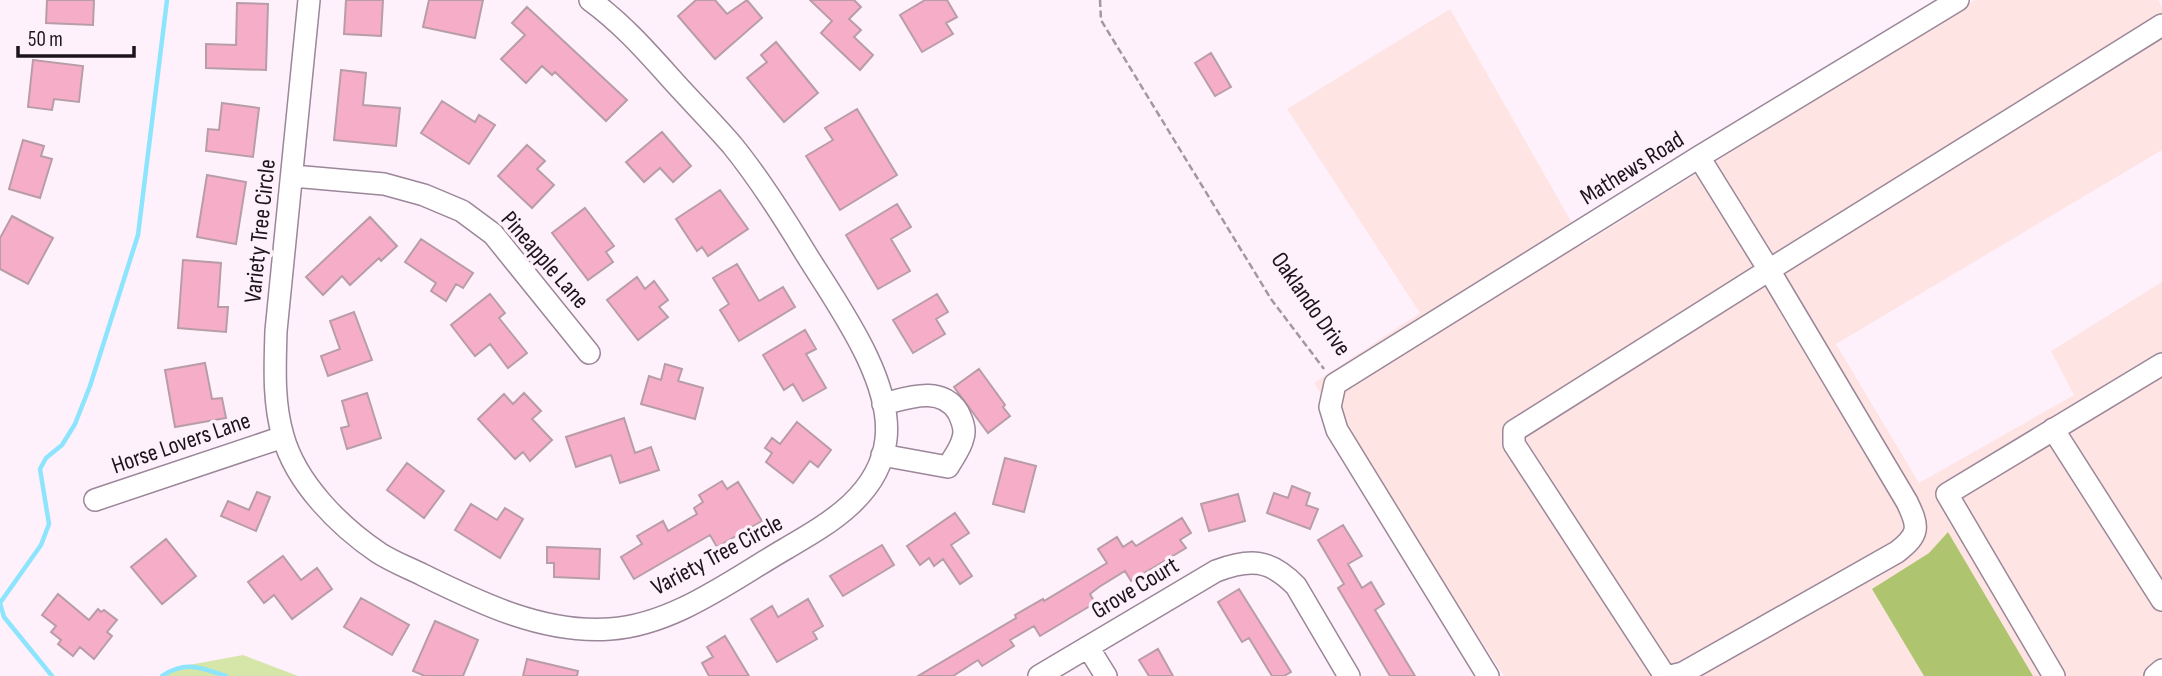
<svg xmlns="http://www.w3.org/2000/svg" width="2162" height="676" viewBox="0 0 2162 676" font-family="'Sofia Sans Condensed',sans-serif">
	<rect width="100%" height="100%" fill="#fef1fc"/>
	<path fill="#ffe4e4" d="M 1975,0 L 2158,0 L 2162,7 L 2162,150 L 1836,344 L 1919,483 L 2074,395 L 2051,351 L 2162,282 L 2162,676 L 2033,676 L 1948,532 L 1929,553 L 1872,589 L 1924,676 L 1504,676 L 1314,383 L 1420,313 L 1287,109 L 1450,9 L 1584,244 Z"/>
	<path fill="#d6e6a9" d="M 243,655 L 298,676 L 164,676 L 189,665 Z"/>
	<path fill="#aec46e" d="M 1948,532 L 2033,676 L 1924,676 L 1872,589 L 1929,553 Z"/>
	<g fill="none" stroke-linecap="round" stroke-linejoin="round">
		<path stroke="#8ce5fc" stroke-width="4.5" d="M 0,603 L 41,545 L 49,524 L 40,469 L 46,458 L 62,445 L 75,424 L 90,386 L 138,235 L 167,0
			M 0,603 L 4,617 L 52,676
			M 162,676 C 186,660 201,668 226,676"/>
	</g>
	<path fill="#f6aec8" stroke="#b89da6" stroke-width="2" d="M 47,0 L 94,0 L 93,25 L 46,23 Z
		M 346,0 L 383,0 L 381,36 L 344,34 Z
		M 429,0 L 483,0 L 475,38 L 423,27 Z
		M 696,0 L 715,0 L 727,14 L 747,0 L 762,18 L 715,59 L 678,16 Z
		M 810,0 L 854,0 L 861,7 L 849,19 L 861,30 L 854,37 L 873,55 L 860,70 L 821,33 L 832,21 Z
		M 925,0 L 947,0 L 957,17 L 946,23 L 953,34 L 922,52 L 900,15 Z
		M 237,3 L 268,4 L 266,70 L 206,68 L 206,44 L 236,45 Z
		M 527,7 L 627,100 L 606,121 L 555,72 L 552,75 L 542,66 L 526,83 L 501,59 L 525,35 L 512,23 Z
		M 776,42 L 818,93 L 784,122 L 747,78 L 767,62 L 761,55 Z
		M 1211,53 L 1231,87 L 1215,96 L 1195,63 Z
		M 33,60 L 83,66 L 79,102 L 54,99 L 52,110 L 28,107 Z
		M 341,70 L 366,73 L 363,105 L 400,108 L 396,146 L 334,140 Z
		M 442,101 L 475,122 L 479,115 L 495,125 L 469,164 L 421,133 Z
		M 222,103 L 259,108 L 253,157 L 206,151 L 208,129 L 219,130 Z
		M 857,109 L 897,175 L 840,210 L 806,156 L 833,140 L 825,128 Z
		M 662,132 L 691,166 L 673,182 L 660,168 L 644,182 L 626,162 Z
		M 23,140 L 44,146 L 41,156 L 52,159 L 40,198 L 9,189 Z
		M 527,145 L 545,161 L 537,169 L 554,185 L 532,208 L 498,176 Z
		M 207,175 L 246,182 L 236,244 L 197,237 Z
		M 720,190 L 748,229 L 708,256 L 702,247 L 697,251 L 676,219 Z
		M 897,204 L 911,227 L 891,239 L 910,271 L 878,289 L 846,235 Z
		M 585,208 L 614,246 L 606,252 L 613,262 L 588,280 L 552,233 Z
		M 12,216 L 53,238 L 28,284 L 0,269 L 0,238 Z
		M 370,217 L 397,246 L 381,261 L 379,258 L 350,285 L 342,276 L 323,295 L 306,277 Z
		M 421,239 L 473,273 L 463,288 L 456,284 L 446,301 L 431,291 L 436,283 L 405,262 Z
		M 183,260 L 221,263 L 218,307 L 228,307 L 226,332 L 178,328 Z
		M 737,264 L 759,301 L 783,287 L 795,307 L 739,341 L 720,310 L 729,304 L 713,278 Z
		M 637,277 L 645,289 L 654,281 L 668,300 L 659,307 L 668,317 L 638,340 L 607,300 Z
		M 490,294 L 505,313 L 499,318 L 527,353 L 508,368 L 490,344 L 475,356 L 451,325 Z
		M 937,294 L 948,312 L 936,319 L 945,334 L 913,353 L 893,320 Z
		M 354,312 L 372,360 L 328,376 L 321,356 L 340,349 L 330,321 Z
		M 805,330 L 816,349 L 806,354 L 826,388 L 803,401 L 793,384 L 784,390 L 763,355 Z
		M 205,363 L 212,399 L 222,398 L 226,418 L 175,427 L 165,370 Z
		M 665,364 L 682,369 L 678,381 L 703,388 L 695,419 L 641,404 L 649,376 L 661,380 Z
		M 979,369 L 1005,405 L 1003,407 L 1010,416 L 988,433 L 954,387 Z
		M 367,393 L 381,438 L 347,449 L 341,428 L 349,426 L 342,401 Z
		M 524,393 L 541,411 L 532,419 L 552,440 L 530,461 L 523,452 L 515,459 L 478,419 L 504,394 L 513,404 Z
		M 624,418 L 635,453 L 651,447 L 659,470 L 620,483 L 611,455 L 576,467 L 566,437 Z
		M 797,422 L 831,450 L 818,467 L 810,461 L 793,483 L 766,462 L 772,453 L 765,448 L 772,438 L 780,444 Z
		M 1005,458 L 1036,466 L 1024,512 L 993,504 Z
		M 407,463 L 444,491 L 424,518 L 387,490 Z
		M 722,481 L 727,489 L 738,482 L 762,521 L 717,547 L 710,535 L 634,579 L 621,557 L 642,544 L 637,536 L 663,521 L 668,531 L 697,514 L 694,508 L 703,502 L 699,495 Z
		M 1292,486 L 1310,493 L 1306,505 L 1318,509 L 1310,529 L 1267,513 L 1274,493 L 1288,498 Z
		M 257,492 L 270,497 L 256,531 L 221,516 L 228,501 L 249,510 Z
		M 1238,494 L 1245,521 L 1209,531 L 1201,504 Z
		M 471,504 L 497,520 L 505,508 L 523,519 L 500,558 L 455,530 Z
		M 955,513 L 969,533 L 951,545 L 972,576 L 960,584 L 943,559 L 934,566 L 929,558 L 920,565 L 907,546 Z
		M 1182,518 L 1191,533 L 1180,540 L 1186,548 L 1131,581 L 1125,571 L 1099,587 L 1090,594 L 1095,603 L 1040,636 L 1034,626 L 1010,640 L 1014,646 L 982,666 L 978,660 L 953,676 L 918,676 L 1016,618 L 1015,615 L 1043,599 L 1044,601 L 1107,563 L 1098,549 L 1117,537 L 1123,547 L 1132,541 L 1136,546 Z
		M 1343,525 L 1362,556 L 1348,564 L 1362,588 L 1371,582 L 1384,604 L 1375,610 L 1415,676 L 1390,676 L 1338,588 L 1344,584 L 1318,540 Z
		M 166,539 L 196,576 L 162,604 L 131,567 Z
		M 882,545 L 894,565 L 843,596 L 830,576 Z
		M 547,547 L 600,549 L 599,579 L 554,577 L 554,563 L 547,563 Z
		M 283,556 L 301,580 L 317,568 L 332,589 L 292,619 L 274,595 L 264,603 L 248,582 Z
		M 1239,589 L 1291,672 L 1284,676 L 1272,676 L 1249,638 L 1242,642 L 1218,602 Z
		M 58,594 L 89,620 L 98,609 L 101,612 L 104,610 L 117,620 L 107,632 L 112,636 L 94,659 L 80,647 L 73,656 L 58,644 L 61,640 L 51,632 L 56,626 L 42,615 Z
		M 361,598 L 409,625 L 392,655 L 344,627 Z
		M 808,599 L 823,626 L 813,632 L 817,639 L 777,662 L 751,619 L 772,606 L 778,617 Z
		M 435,621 L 478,640 L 463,676 L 425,676 L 413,671 Z
		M 725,636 L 749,676 L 709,676 L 702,663 L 713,657 L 707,647 Z
		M 1158,649 L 1173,676 L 1149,676 L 1139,660 Z
		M 527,659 L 578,671 L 577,676 L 523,676 Z"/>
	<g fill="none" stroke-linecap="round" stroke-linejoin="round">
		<defs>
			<path id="minor" d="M 309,0 L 276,331 C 275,366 273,402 283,436 C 296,483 339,526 379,553 C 393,562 409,568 423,575 C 480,603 544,634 610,629 C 674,625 733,579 787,548 C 830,523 880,494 886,439 C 893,378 834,300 803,249 C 781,213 759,178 732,145 C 714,124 694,104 675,83 C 648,53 623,24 590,0
				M 1699,157 L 1769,270 L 2162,25
				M 293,176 L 384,184 L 424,195 L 462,211 L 493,234 L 589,353
				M 1769,270 L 1907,502 C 1919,527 1920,534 1897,552 L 1683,673 L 1671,676 L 1663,673 L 1514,444 L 1514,431 Z
				M 2053,429 L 2162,600
				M 882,455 L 948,467 C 953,458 961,448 963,438 C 966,429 962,420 958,412 C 941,385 908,398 883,404
				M 95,500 L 283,437
				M 1088,647 L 1106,676
				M 1039,676 L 1216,571 C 1250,558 1270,559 1296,586 L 1349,676
				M 1488,676 L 1337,430 L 1330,407 L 1335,384 L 1699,157 L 1958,0
				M 2054,676 L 1947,494 L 2162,364
				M 2155,676 L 2162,670"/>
		</defs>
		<use href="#minor" stroke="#9b8799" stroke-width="24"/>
		<path stroke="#a398a1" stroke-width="2.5" stroke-dasharray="7 3.5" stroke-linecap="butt" d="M 1100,0 L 1101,20 L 1271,299 L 1324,369"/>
		<use href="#minor" stroke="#fff" stroke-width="21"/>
	</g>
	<g text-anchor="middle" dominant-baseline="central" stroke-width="7" stroke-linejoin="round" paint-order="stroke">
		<g font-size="24" fill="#1c141b" stroke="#fef1fc">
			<text transform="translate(1632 168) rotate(-32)">Mathews Road</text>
			<text transform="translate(260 231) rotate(-84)">Variety Tree Circle</text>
			<text transform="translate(545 260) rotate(49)">Pineapple Lane</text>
			<text transform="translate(1311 304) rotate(55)">Oaklando Drive</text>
			<text transform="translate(181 443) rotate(-19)">Horse Lovers Lane</text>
			<text transform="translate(717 555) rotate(-28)">Variety Tree Circle</text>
			<text transform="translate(1135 588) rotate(-31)">Grove Court</text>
		</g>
	</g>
	<path d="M18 46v10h116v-10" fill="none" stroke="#1c141b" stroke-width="3.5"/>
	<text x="28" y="46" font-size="21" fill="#1c141b" stroke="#fef1fc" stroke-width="5" paint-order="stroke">50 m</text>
</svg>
